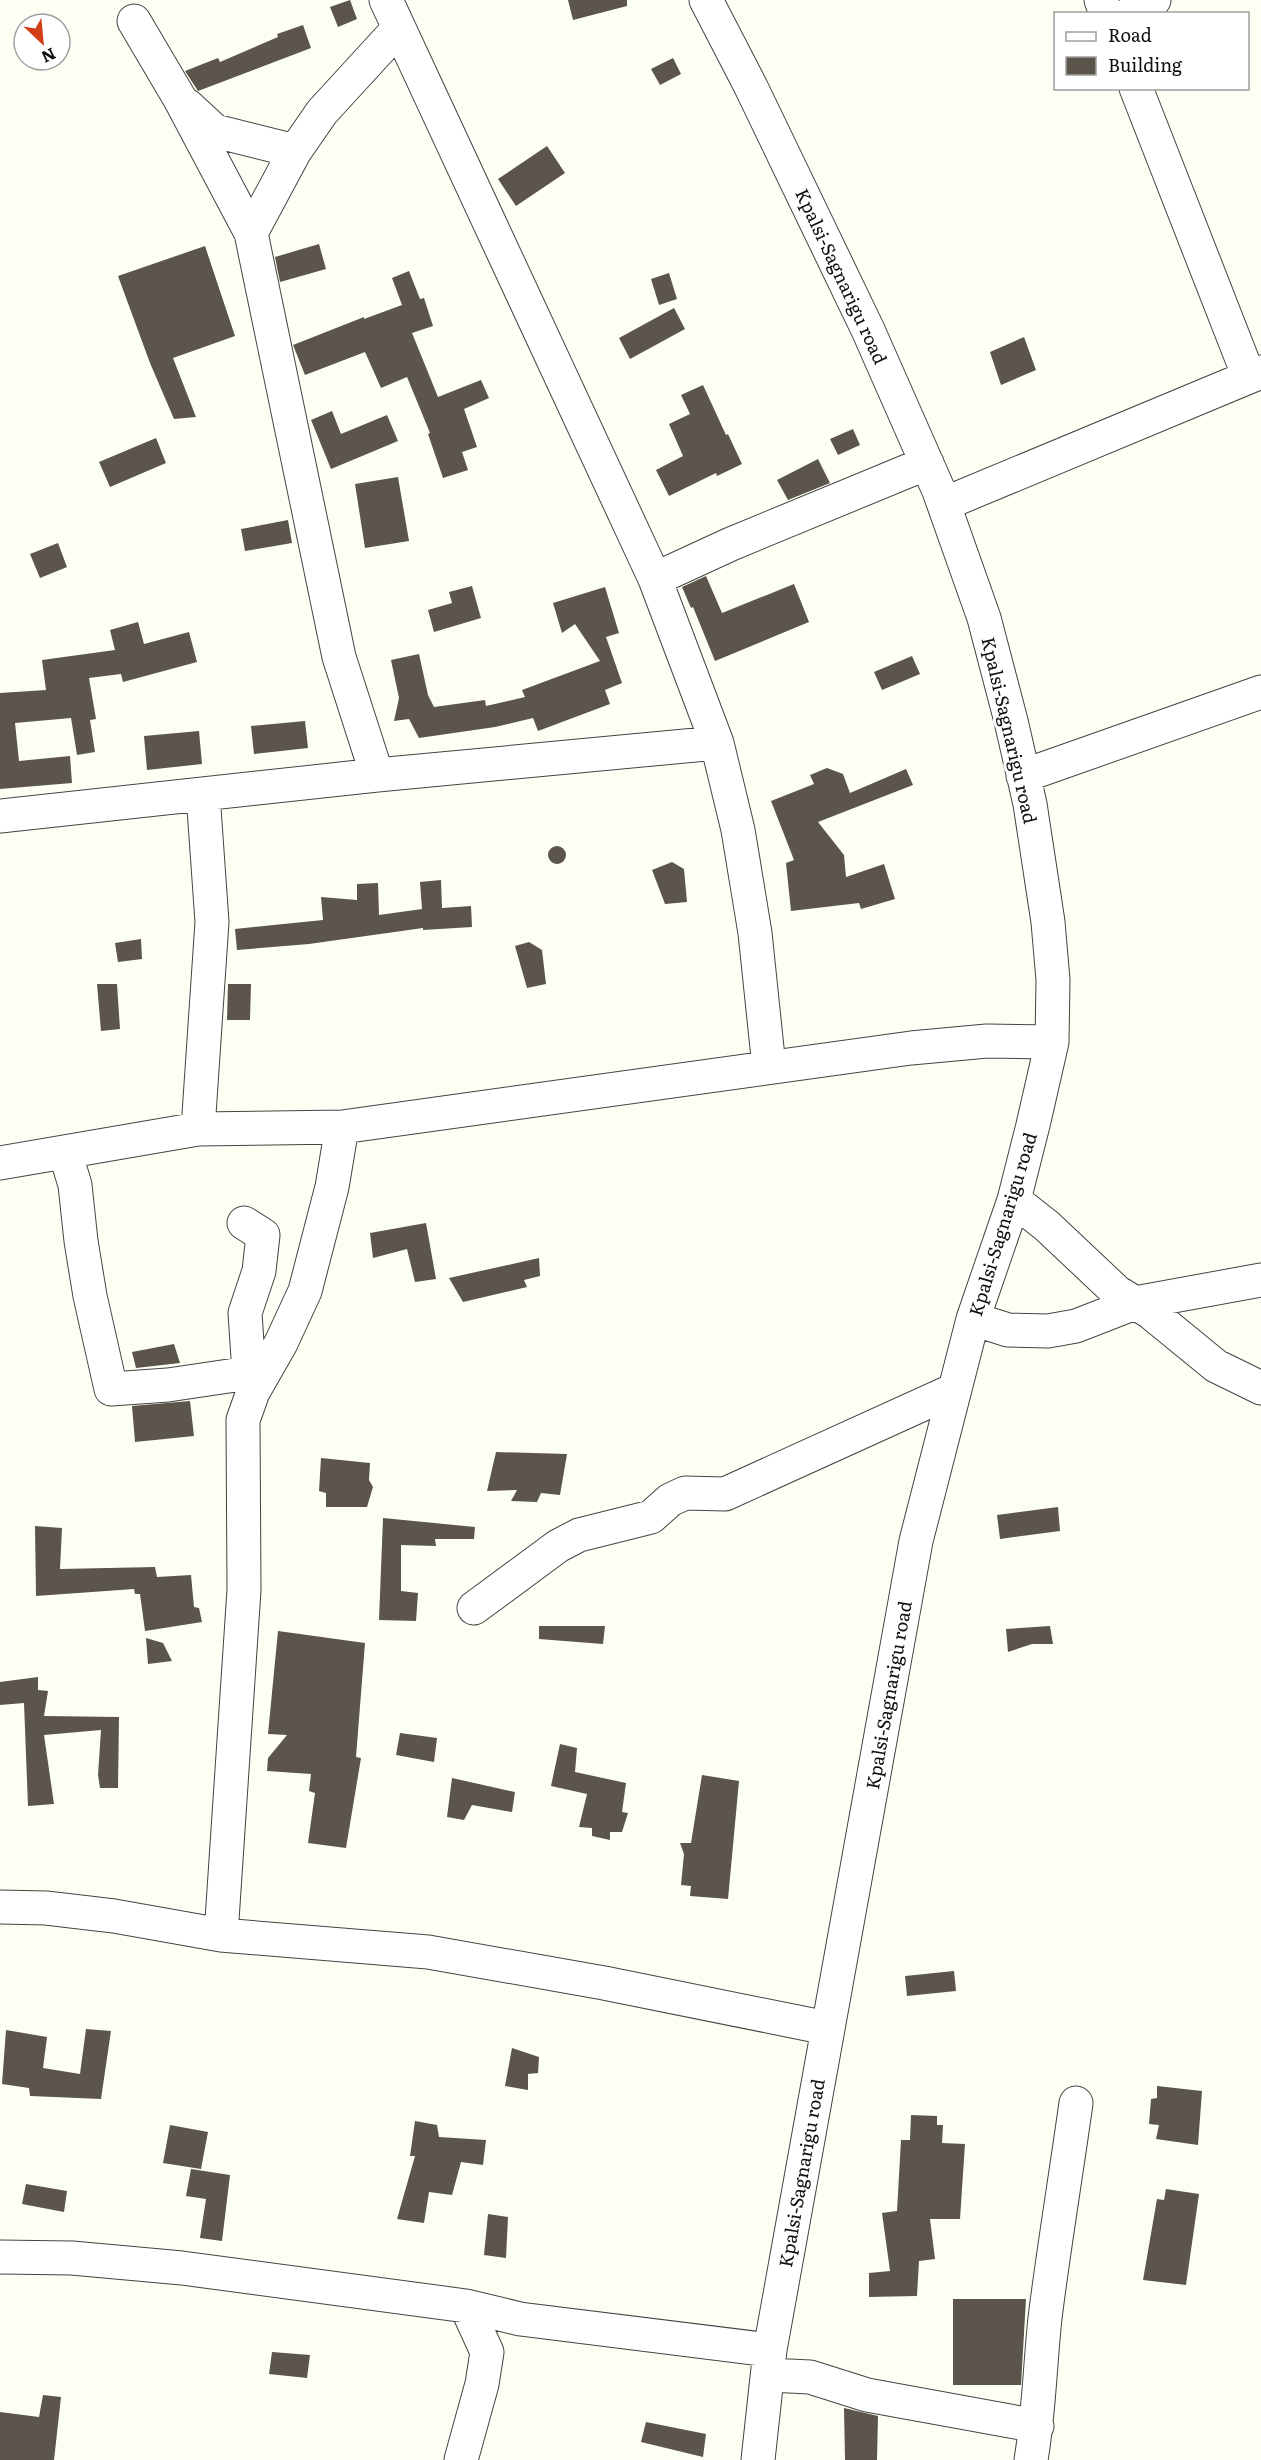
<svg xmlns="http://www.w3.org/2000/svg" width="1261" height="2460" viewBox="0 0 1261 2460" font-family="Literata,serif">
	<rect width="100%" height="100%" fill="#fefff4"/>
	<path fill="#5b554b" d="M 350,0 L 357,19 L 338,27 L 330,7 Z
		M 568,0 L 627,0 L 627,6 L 573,20 Z
		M 303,25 L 311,48 L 198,91 L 185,71 L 218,58 L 220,62 L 278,37 L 277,34 Z
		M 673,58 L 681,74 L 660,85 L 651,69 Z
		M 547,146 L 565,173 L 516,206 L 498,179 Z
		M 319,244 L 326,269 L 280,282 L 275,257 Z
		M 205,246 L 235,336 L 173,358 L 196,417 L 174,419 L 150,363 L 118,276 Z
		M 409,271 L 420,299 L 424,298 L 433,326 L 412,333 L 438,397 L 481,380 L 489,398 L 464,409 L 477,447 L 462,452 L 468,470 L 443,478 L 428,434 L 430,433 L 407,377 L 381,388 L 365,352 L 305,375 L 293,345 L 364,317 L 364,319 L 402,305 L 392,278 Z
		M 669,273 L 677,299 L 659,305 L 651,279 Z
		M 674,308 L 685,329 L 630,359 L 619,338 Z
		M 1024,337 L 1036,370 L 1001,385 L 990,352 Z
		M 703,385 L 726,435 L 728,434 L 742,464 L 717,476 L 716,473 L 669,496 L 656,470 L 683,456 L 669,424 L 690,414 L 681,395 Z
		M 332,411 L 341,434 L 387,415 L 398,441 L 331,469 L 311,420 Z
		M 853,429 L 860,445 L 838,455 L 830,439 Z
		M 156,438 L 166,463 L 110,487 L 99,462 Z
		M 818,459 L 830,483 L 788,500 L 777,480 Z
		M 398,477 L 409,541 L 365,548 L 355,484 Z
		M 288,520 L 292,543 L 245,551 L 241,529 Z
		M 58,543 L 67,567 L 40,578 L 30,554 Z
		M 706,576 L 722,613 L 794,584 L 809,622 L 715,661 L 693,607 L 691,608 L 682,587 Z
		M 472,586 L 481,618 L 434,632 L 428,610 L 452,603 L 449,592 Z
		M 605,587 L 619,633 L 606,637 L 622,683 L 605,690 L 610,704 L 538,731 L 533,718 L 495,727 L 419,738 L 409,719 L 394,721 L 399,698 L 391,660 L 419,654 L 428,695 L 434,707 L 485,700 L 486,706 L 525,697 L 522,690 L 600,661 L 575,624 L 562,633 L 553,603 Z
		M 138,622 L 144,644 L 189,632 L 197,662 L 123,682 L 121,674 L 89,678 L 96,719 L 90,720 L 95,752 L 77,755 L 71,718 L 15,723 L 19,761 L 70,756 L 72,783 L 0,789 L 0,693 L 46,690 L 42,660 L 115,650 L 110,630 Z
		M 912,656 L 920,674 L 882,690 L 874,672 Z
		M 305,721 L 308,748 L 254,754 L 251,726 Z
		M 199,731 L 202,764 L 147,770 L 144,736 Z
		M 827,768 L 843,774 L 850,793 L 906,769 L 913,785 L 818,822 L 844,855 L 846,877 L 884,864 L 895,899 L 861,909 L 859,903 L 791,911 L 786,863 L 794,860 L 771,801 L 814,784 L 810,775 Z
		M548 855a9 9 0 1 1 18 0a9 9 0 1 1-18 0Z
		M 672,862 L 684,869 L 687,902 L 665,904 L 652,870 Z
		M 441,880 L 442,908 L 471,906 L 472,927 L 423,930 L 423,928 L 309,944 L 237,950 L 235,929 L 323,920 L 321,897 L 357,900 L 357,884 L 378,883 L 379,915 L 422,909 L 420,882 Z
		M 141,939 L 142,959 L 118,962 L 115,943 Z
		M 529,942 L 542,950 L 546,984 L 527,988 L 515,946 Z
		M 97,984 L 117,984 L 120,1029 L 101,1031 Z
		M 228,984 L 251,984 L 250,1020 L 227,1020 Z
		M 426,1223 L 436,1279 L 415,1282 L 407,1249 L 373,1258 L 370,1233 Z
		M 539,1258 L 540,1276 L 524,1280 L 527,1287 L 463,1302 L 449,1278 Z
		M 174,1344 L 180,1363 L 136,1368 L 132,1352 Z
		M 190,1401 L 194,1436 L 135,1442 L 132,1406 Z
		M 496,1452 L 567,1454 L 560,1495 L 541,1493 L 537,1502 L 511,1501 L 517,1490 L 487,1491 Z
		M 321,1458 L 370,1463 L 369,1480 L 373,1487 L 367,1507 L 326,1507 L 326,1493 L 319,1491 Z
		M 1058,1507 L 1060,1531 L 1000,1539 L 997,1515 Z
		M 383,1518 L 475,1527 L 474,1539 L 435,1539 L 436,1546 L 401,1545 L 401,1591 L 418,1593 L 416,1621 L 379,1620 Z
		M 35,1526 L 62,1528 L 60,1569 L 155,1567 L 157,1577 L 191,1575 L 194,1607 L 199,1608 L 202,1622 L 145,1631 L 140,1594 L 135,1594 L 134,1589 L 36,1596 Z
		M 539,1626 L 605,1626 L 603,1644 L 539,1639 Z
		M 1050,1626 L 1053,1644 L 1032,1644 L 1008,1652 L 1006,1629 Z
		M 278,1631 L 365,1643 L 356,1757 L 361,1758 L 346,1848 L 308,1843 L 315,1793 L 309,1791 L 311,1774 L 267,1771 L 268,1758 L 287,1735 L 268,1734 Z
		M 146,1638 L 163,1643 L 172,1661 L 148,1664 Z
		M 38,1677 L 38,1690 L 48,1691 L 44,1716 L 119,1717 L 118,1788 L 100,1788 L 98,1775 L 101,1730 L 44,1735 L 54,1804 L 28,1806 L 24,1703 L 0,1705 L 0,1682 Z
		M 400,1733 L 437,1738 L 434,1762 L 396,1755 Z
		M 560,1744 L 577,1748 L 575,1772 L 626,1783 L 622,1812 L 628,1813 L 622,1832 L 610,1832 L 610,1840 L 592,1836 L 592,1828 L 579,1827 L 587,1794 L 551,1786 Z
		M 702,1775 L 739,1781 L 728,1899 L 690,1896 L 691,1886 L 681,1885 L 684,1854 L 680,1843 L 691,1843 Z
		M 452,1778 L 515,1792 L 512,1812 L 472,1805 L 464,1820 L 447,1817 Z
		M 954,1971 L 956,1991 L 907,1996 L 905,1976 Z
		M 86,2029 L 111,2031 L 101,2099 L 30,2096 L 29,2088 L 2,2084 L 6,2030 L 47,2037 L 43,2068 L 80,2074 Z
		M 512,2048 L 539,2057 L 538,2073 L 528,2074 L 528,2090 L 505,2086 Z
		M 1157,2086 L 1202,2091 L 1198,2145 L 1156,2139 L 1159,2125 L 1149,2124 L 1151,2099 L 1157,2098 Z
		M 911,2115 L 937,2116 L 937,2125 L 943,2125 L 942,2143 L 965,2144 L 960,2219 L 930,2219 L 935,2259 L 919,2261 L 917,2296 L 869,2297 L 869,2273 L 890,2271 L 882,2213 L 897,2211 L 901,2140 L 910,2140 Z
		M 415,2121 L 437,2125 L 439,2137 L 486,2140 L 483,2165 L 461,2162 L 452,2195 L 429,2192 L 424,2223 L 397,2219 L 415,2156 L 410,2156 Z
		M 170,2125 L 208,2132 L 201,2169 L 163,2163 Z
		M 191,2169 L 230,2175 L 222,2241 L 200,2238 L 206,2199 L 186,2196 Z
		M 26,2184 L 67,2191 L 64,2212 L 22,2204 Z
		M 1166,2189 L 1199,2194 L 1186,2285 L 1143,2280 L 1157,2199 L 1164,2200 Z
		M 488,2214 L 508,2217 L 506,2258 L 484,2255 Z
		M 953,2299 L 1026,2299 L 1021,2385 L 953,2385 Z
		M 272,2352 L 310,2355 L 307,2378 L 269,2374 Z
		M 43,2395 L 61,2397 L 54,2460 L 0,2460 L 0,2412 L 39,2417 Z
		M 844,2408 L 878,2416 L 877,2460 L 845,2460 Z
		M 646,2422 L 706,2434 L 703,2457 L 641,2442 Z"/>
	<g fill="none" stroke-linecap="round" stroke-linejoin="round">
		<defs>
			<path id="minor" d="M 386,0 L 655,579 L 717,743 L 738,830 L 755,933 L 769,1067
				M 706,0 L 751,87 L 868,330 L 939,491 L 984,618 L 1011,721 L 1030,804 L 1048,922 L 1053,980 L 1052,1042 L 1033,1125 L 1014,1200 L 973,1319 L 916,1541 L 770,2350 L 758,2460
				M 1101,0 L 1106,14
				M 1129,14 L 1154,0
				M 134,21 L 180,99 L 251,233 L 339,657 L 377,775
				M 1136,88 L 1249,377
				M 188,106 L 215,131 L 295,151 L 322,112 L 399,28
				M 251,233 L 295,151
				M 944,504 L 1261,372
				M 655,579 L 731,544 L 927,463
				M 1023,776 L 1261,692
				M 0,816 L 377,775 L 717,743
				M 198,1129 L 212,922 L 203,794
				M 65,1152 L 75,1185 L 81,1241 L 90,1296 L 111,1389 L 168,1385 L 249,1373 L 245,1313 L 259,1271 L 263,1235 L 244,1223
				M 0,1163 L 198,1129 L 342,1127 L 911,1048 L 987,1041 L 1052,1042
				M 1014,1200 L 1047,1226 L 1117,1292 L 1150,1312 L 1216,1366 L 1261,1388
				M 973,1319 L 1008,1330 L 1048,1331 L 1076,1326 L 1135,1303 L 1261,1280
				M 474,1608 L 558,1546 L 579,1535 L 651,1517 L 670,1500 L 685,1493 L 725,1494 L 954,1390
				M 0,1907 L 46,1908 L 114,1916 L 221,1935 L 428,1952 L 604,1983 L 827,2028
				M 221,1935 L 244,1590 L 243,1420 L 253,1392 L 281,1343 L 305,1291 L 332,1187 L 342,1127
				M 0,2257 L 72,2258 L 182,2268 L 466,2306 L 520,2319 L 770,2350
				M 769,2375 L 810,2377 L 867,2395 L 1037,2426
				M 461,2460 L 482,2384 L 487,2352 L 466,2306
				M 1031,2460 C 1039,2413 1040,2365 1045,2318 C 1054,2246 1066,2175 1076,2103"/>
		</defs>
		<use href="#minor" stroke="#434343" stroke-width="35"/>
		<use href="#minor" stroke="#fff" stroke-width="33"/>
	</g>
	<g text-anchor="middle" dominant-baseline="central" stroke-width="6" stroke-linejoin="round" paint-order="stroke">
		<g font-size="18" fill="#101010" stroke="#fff">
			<text transform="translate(842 276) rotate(65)">Kpalsi-Sagnarigu road</text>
			<text transform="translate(1010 730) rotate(77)">Kpalsi-Sagnarigu road</text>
			<text transform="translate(1002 1224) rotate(-73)">Kpalsi-Sagnarigu road</text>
			<text transform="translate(888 1695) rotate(-80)">Kpalsi-Sagnarigu road</text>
			<text transform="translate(801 2173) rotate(-80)">Kpalsi-Sagnarigu road</text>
		</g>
	</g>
	<rect x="1054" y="12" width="195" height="78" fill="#ffffff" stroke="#9f9f9f" stroke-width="1.5"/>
	<rect x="1066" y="32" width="30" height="9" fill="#ffffff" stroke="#9f9f9f" stroke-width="1.5"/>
	<text x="1108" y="42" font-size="18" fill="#101010">Road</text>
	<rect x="1066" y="57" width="30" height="18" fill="#5b554b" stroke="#9f9f9f" stroke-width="1.5"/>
	<text x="1108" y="72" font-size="18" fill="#101010">Building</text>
	<g transform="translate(42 42) rotate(154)"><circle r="28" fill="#ffffff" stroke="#9f9f9f" stroke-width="1.5"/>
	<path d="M0-4.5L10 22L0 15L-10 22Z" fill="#d23c17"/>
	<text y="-9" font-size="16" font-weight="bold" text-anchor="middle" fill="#101010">N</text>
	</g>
</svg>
